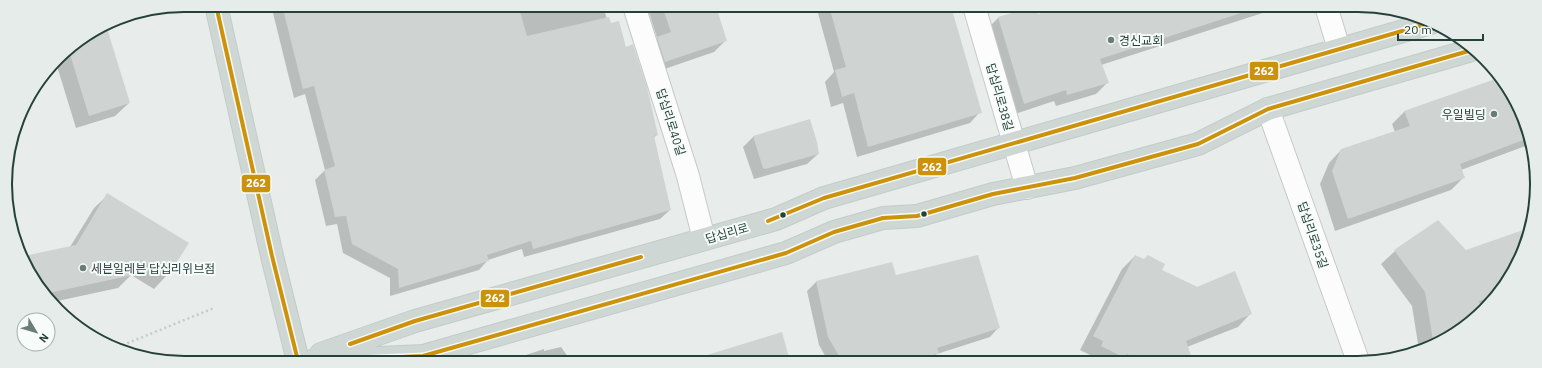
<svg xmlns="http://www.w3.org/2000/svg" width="1542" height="368" viewBox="0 0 1542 368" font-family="'IBM Plex Sans','Noto Sans KR',sans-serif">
	<rect width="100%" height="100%" fill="#e8edeb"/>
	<path fill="#0003" d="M 271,5 L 603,6 L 607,19 L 625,48 L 657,135 L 653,138 L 670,210 L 660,219 L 524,257 L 522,249 L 488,260 L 479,270 L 390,296 L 390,278 L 343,253 L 337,224 L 326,226 L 315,180 L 325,170 L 305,94 L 294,98 Z
		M 647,6 L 735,6 L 717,12 L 725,41 L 714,52 L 653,73 L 646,49 L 657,38 Z
		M 816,6 L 950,6 L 980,112 L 970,123 L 857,157 L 843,103 L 831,107 L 825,82 L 834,72 Z
		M 1066,6 L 1277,6 L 1275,9 L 1101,65 L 1108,82 L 1096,94 L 1056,106 L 1054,101 L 1012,115 L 986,30 L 998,18 L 1038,15 Z
		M 1359,7 L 1374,7 L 1360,10 Z
		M 105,25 L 129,103 L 115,116 L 76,128 L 56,63 L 66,50 Z
		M 1501,78 L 1531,138 L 1531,144 L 1461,170 L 1464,177 L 1451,190 L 1335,231 L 1320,184 L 1329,163 L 1341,150 L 1395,132 L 1392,124 L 1405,111 Z
		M 754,136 L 818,154 L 807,164 L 754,179 L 743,147 Z
		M 108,195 L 167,275 L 154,289 L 131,275 L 118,288 L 53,302 L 42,293 L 24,257 L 70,247 L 94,208 Z
		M 1529,229 L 1518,263 L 1486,309 L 1480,310 L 1481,313 L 1437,345 L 1419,350 L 1412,306 L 1381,264 L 1395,251 L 1466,252 Z
		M 1135,256 L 1161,270 L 1251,313 L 1238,327 L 1187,347 L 1192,361 L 1092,361 L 1088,359 L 1090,355 L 1080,350 L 1122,269 Z
		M 895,277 L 999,327 L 990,337 L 937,354 L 929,361 L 828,361 L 819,345 L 807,291 L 816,282 Z
		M 781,333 L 789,361 L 727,361 L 726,359 Z
		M 561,347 L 571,361 L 508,361 L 544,349 L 544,351 Z"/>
	<path fill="#cfd4d2" d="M 282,5 L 518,5 L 527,36 L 609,17 L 611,23 L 619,21 L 626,47 L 633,44 L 647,87 L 658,135 L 654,136 L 671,210 L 533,249 L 531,241 L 487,255 L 489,261 L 399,288 L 398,269 L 352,244 L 346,216 L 335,217 L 324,170 L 335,166 L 314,86 L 303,89 Z
		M 662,6 L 716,6 L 727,41 L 665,62 L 657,37 L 671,32 Z
		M 829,6 L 951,6 L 982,113 L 868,147 L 854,93 L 842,97 L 835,70 L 846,67 Z
		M 1034,6 L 1036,6 L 1038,14 L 1063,6 L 1246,6 L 1247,11 L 1100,59 L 1109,83 L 1067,95 L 1066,90 L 1024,104 L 998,17 Z
		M 106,25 L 130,103 L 89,116 L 68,48 Z
		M 1501,77 L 1531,137 L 1460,164 L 1465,178 L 1348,219 L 1332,171 L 1341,149 L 1410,126 L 1404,111 Z
		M 810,119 L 817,142 L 819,154 L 765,169 L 763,168 L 753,136 Z
		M 107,193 L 189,243 L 168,276 L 142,260 L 133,275 L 44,294 L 24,256 L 76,245 Z
		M 1438,220 L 1466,250 L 1529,228 L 1518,263 L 1494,297 L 1479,301 L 1482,313 L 1434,346 L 1425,292 L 1394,250 Z
		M 978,255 L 1000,328 L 937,348 L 939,353 L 917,361 L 842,361 L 828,337 L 816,281 L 892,262 L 896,275 Z
		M 1135,255 L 1144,259 L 1148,255 L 1165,264 L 1162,270 L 1197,287 L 1235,271 L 1252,314 L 1186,341 L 1193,361 L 1140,361 L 1127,354 L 1125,358 L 1101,346 L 1103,341 L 1093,336 Z
		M 782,332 L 790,361 L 705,361 L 704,356 Z"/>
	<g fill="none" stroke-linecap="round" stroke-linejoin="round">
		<defs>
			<path id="minor" d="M 634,6 L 688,176 L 704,239
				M 974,6 L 1027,188
				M 1326,6 L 1339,49
				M 1268,109 L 1358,361"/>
			<path id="major" d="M 216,5 L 272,256 L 298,361
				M 321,354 L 415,321 L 776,219 L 824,198 L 1431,23
				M 313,361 L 423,356 L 786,253 L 834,232 L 883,218 L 917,216 L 993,194 L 1075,178 L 1198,144 L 1268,109 L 1472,50"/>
		</defs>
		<use href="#minor" stroke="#c5cac8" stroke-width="24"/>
		<use href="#major" stroke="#c3ccc9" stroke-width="24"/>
		<path stroke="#c3ccca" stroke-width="2.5" stroke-dasharray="2 3" stroke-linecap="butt" d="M 118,347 L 214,308"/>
		<use href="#minor" stroke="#fcfcfc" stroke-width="22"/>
		<use href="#major" stroke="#cfd7d5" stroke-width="22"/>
		<defs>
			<path id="bus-1" d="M 216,5 L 272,256 L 298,361
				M 768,221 L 824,198 L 1430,23
				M 350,344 L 415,321 L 641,257
				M 313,361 L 423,356 L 786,253 L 834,232 L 883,218 L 917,216 L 993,194 L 1075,178 L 1198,144 L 1268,109 L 1472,50"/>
		</defs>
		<use href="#bus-1" stroke="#f7fbf9" stroke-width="7"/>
		<use href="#bus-1" stroke="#cd920c" stroke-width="4"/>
	</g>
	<g fill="#697e78" stroke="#f7fbf9" stroke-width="1.5">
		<circle cx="1111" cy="40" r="4"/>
		<circle cx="1494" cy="114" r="4"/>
		<circle cx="83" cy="268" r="4"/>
	</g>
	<g fill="#24423a" stroke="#f7fbf9" stroke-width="1.5">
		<circle cx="924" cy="214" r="3.5"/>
		<circle cx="783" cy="215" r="3.5"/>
	</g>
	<g text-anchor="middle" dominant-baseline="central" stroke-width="4" stroke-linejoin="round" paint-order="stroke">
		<g font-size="12" fill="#24423a" stroke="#f7fbf9" text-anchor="start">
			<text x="1119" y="40">경신교회</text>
			<text x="1486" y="114" text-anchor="end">우일빌딩</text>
			<text x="91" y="268">세븐일레븐 답십리위브점</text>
		</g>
		<g font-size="12" fill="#24423a" stroke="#f7fbf9">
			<text transform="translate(1000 97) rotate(74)">답십리로38길</text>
			<text transform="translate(671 122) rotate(72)">답십리로40길</text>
			<text transform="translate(727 233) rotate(-16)">답십리로</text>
			<text transform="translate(1313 235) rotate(71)">답십리로35길</text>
		</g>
	</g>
	<path d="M0 0H1542V368H0ZM184 12H1358A172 172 0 0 1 1530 184V184A172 172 0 0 1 1358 356H184A172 172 0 0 1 12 184V184A172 172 0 0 1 184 12Z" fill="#e6ecea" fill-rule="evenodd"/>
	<path fill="none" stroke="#24423a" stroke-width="2" d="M184 12H1358A172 172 0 0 1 1530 184V184A172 172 0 0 1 1358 356H184A172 172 0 0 1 12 184V184A172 172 0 0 1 184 12Z"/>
	<g stroke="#f7fbf9" stroke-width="1.5">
		<rect x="1249" y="61" width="30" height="20" rx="4" fill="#cd920c"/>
		<rect x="917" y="157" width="30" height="19" rx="4" fill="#cd920c"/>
		<rect x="241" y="174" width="30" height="19" rx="4" fill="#cd920c"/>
		<rect x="480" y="289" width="30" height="19" rx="4" fill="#cd920c"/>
	</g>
	<g font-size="11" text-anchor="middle" font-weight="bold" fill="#fff">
		<text x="1264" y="75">262</text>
		<text x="932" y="171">262</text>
		<text x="256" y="187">262</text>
		<text x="495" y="302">262</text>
	</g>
	<g transform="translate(36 332) rotate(128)"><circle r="19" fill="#f7fbf9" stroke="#a3b1ad"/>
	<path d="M0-3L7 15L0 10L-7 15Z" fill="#697e78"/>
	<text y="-6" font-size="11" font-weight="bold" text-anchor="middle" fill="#24423a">N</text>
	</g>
	<path d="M1398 34v6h85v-6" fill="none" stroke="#24423a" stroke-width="2"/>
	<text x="1404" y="34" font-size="12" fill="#24423a" stroke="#f7fbf9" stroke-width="3" paint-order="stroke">20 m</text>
</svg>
